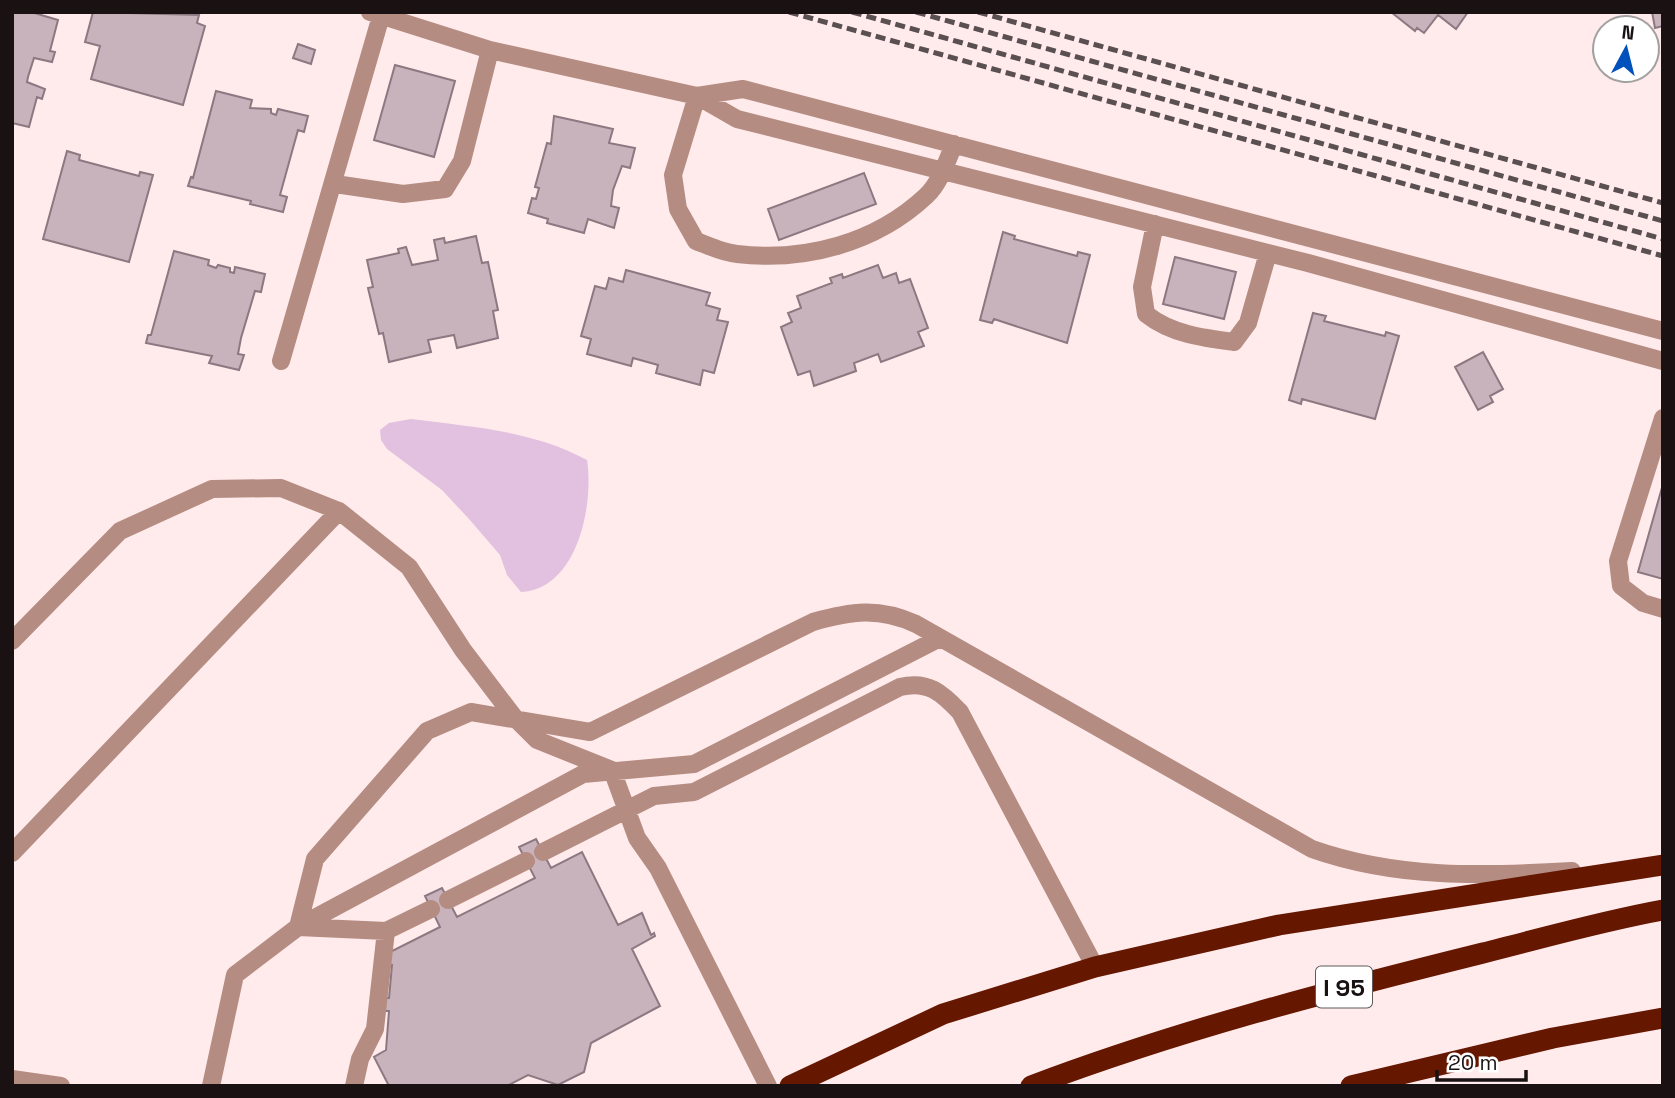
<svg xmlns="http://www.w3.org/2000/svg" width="1675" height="1098" viewBox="0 0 1675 1098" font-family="'Space Grotesk',sans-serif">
	<rect width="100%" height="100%" fill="#ffeaec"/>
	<path fill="#e2c1e0" d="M 411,419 C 471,427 532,430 587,460 C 594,504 578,589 521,592 L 507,575 L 500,555 L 469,519 L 442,490 L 387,449 L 381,440 L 380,430 L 389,423 Z"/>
	<path fill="#c8b2bb" stroke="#8c7881" stroke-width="2" d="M 12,12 L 31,12 L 58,20 L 50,51 L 55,52 L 52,62 L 34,58 L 28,77 L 27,82 L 45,89 L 42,99 L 37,97 L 29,127 L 12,123 Z
		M 93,12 L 199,15 L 197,23 L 205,26 L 183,105 L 91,79 L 100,46 L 85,42 Z
		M 1391,12 L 1468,12 L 1456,29 L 1438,15 L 1424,33 L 1417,28 L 1415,31 Z
		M 1652,12 L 1663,12 L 1663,26 L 1655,28 Z
		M 298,44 L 315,50 L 311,64 L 293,58 Z
		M 395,65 L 455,81 L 434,157 L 374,140 Z
		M 216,91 L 252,100 L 250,108 L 271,109 L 271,113 L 276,115 L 278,109 L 308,116 L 304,132 L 298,130 L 280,195 L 287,197 L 283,212 L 250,204 L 251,201 L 188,186 L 191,177 L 193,178 Z
		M 554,116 L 613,129 L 609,143 L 635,148 L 630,168 L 622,166 L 613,190 L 611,206 L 619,208 L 614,228 L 588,219 L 584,233 L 547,223 L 548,219 L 528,213 L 532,198 L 536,199 L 539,188 L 535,187 L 547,143 L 551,144 Z
		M 67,151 L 80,155 L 79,160 L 139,176 L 140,172 L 153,175 L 129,262 L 43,239 Z
		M 864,173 L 876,204 L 779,240 L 768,209 Z
		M 1003,232 L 1015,236 L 1014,239 L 1077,256 L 1078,252 L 1090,255 L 1067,343 L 994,319 L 992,323 L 980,320 Z
		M 476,236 L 482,263 L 488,262 L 498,310 L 493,311 L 498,338 L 457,348 L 454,335 L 428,340 L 431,352 L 389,362 L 383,333 L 379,334 L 368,288 L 373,287 L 367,260 L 399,253 L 398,249 L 406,247 L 412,265 L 438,260 L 434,240 L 444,238 L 445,243 Z
		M 174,251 L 209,260 L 208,265 L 216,268 L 218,265 L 230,268 L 230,272 L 234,273 L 235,267 L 265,274 L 261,292 L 255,291 L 241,338 L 238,354 L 244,355 L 239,370 L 209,363 L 212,356 L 146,343 L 148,335 L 151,335 Z
		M 1175,257 L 1236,272 L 1224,319 L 1163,304 Z
		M 878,265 L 883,278 L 896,273 L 899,283 L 910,279 L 928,328 L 918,332 L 924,346 L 881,362 L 878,354 L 854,363 L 856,371 L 814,386 L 810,371 L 798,375 L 781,327 L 792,322 L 788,313 L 801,308 L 797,296 L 832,283 L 830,278 L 842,274 L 843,278 Z
		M 626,270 L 710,293 L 706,305 L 720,309 L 717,320 L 728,322 L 714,373 L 703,370 L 700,385 L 656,373 L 658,365 L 633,358 L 631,366 L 587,354 L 591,339 L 581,336 L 595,286 L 606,289 L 609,278 L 623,282 Z
		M 1313,313 L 1326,316 L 1324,321 L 1385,336 L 1386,332 L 1399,336 L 1375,419 L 1302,399 L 1301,404 L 1289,400 Z
		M 1483,352 L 1503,389 L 1490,396 L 1493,402 L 1478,410 L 1455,367 Z
		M 1663,484 L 1663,579 L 1638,572 Z
		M 536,839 L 551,868 L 582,852 L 618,925 L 642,913 L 651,935 L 654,933 L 655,936 L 632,949 L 660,1006 L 591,1043 L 584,1072 L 558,1085 L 528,1075 L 507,1086 L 389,1086 L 374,1057 L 386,1050 L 389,1011 L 380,1011 L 381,998 L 389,998 L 392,965 L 383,964 L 392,951 L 440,927 L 425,896 L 442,888 L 457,917 L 535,878 L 519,847 Z"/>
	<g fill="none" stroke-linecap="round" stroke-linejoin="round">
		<path stroke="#b48c81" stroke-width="18" d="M 370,12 L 490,50 L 697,96 L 737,119 L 1308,263 L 1663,361
			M 697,96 L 743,89 L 1663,331
			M 697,96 L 673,175 L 678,209 L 696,241 C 709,246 724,253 737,254 C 805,262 876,243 926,196 C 940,183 947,161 954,144
			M 335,184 L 403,194 L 445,189 L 462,161 L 490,50
			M 1155,224 L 1142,287 L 1146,314 C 1171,334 1203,338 1234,342 L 1248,323 L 1268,253
			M 281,361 L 381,16
			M 1663,418 L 1618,561 L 1621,586 L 1643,603 L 1663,609
			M 12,641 L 120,531 L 212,489 L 281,488 L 339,511 L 409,567 L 463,650 L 514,717 L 537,740 L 612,770 L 637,838 L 658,868 L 768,1086
			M 543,852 L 654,796 L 694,792 L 900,687 C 928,680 942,693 960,712 L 1095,967
			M 12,853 L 339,511
			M 448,900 L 526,861
			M 298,927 L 583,774 L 694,764 L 940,638
			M 298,927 L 386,931
			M 12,1079 L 61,1086
			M 211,1086 L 235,975 L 298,927 L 315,859 L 427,731 L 471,712 L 590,732 L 813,622 C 851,611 879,607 916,624 L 1312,849 C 1397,879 1483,876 1572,871
			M 354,1086 L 360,1059 L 375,1029 L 386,931 L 431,909"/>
		<path stroke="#651700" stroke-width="21" d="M 790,1086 L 943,1014 L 1095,967 L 1279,925 L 1663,865
			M 1031,1086 C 1179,1030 1330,991 1483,953 C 1543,938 1602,921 1663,910
			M 1351,1086 L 1553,1038 L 1663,1018"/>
		<path stroke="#5b5051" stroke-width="5" stroke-dasharray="10 5" stroke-linecap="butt" d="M 789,12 L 1663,256
			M 852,12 L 1663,239
			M 916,12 L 1663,221
			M 978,12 L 1663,203"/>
	</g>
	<g text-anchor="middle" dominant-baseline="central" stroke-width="6" stroke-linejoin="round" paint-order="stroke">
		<rect fill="#fff" stroke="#5e5859" stroke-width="2" x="1316" y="966.5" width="56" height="41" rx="5"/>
		<g font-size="24" font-weight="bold" fill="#191112">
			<text x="1344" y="987">I 95</text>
		</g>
	</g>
	<rect width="1675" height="1098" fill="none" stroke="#191112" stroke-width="28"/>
	<g transform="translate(1626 49) rotate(7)"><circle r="33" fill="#ffffff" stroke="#a3a0a0" stroke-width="2"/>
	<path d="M0-5L12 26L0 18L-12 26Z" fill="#0051bb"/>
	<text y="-10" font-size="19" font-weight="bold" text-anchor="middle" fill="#191112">N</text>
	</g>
	<path d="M1437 1070v10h89v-10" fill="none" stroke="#191112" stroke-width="3.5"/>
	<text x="1448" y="1070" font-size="21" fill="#191112" stroke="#ffffff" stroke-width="5" paint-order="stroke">20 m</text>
</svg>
